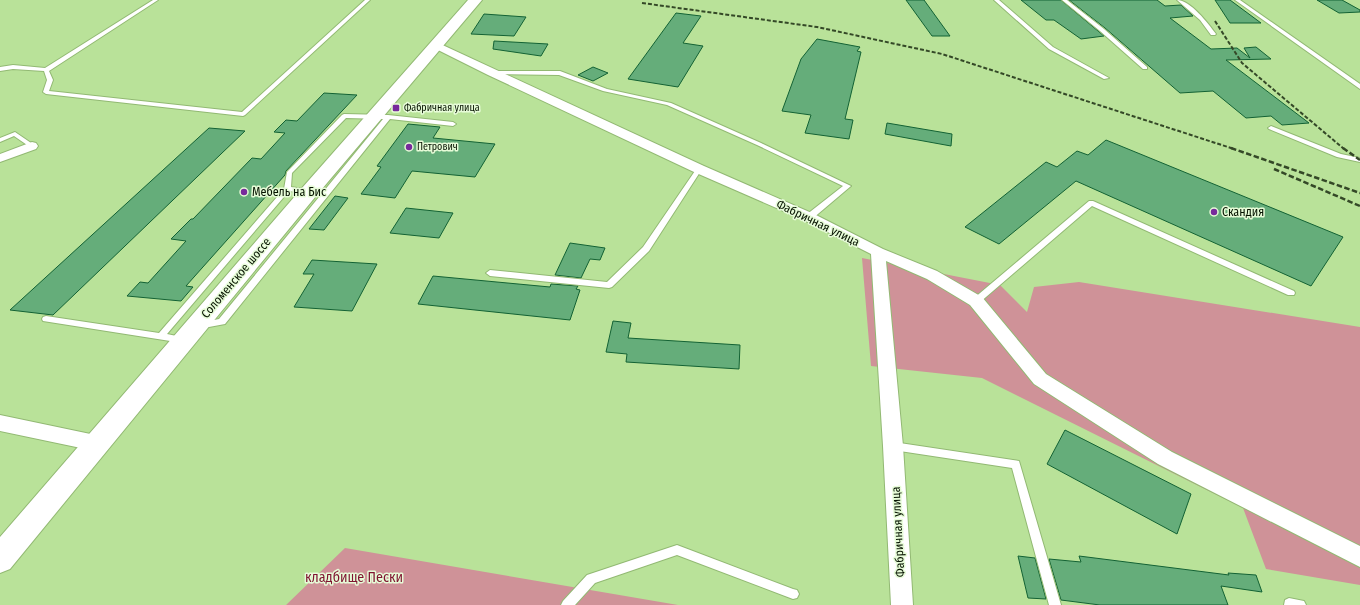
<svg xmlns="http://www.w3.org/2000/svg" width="1360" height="605" viewBox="0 0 1360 605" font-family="'Fira Sans Condensed',sans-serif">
	<rect width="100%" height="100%" fill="#b9e299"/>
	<path fill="#cf9298" d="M 862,258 L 1000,285 L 1027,312 L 1034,287 L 1079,282 L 1360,327 L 1360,585 L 1266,569 L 1243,508 L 982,378 L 871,366 Z
		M 345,548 L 678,605 L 286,605 Z"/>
	<path fill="#65ad7a" stroke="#136234" d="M 906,0 L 924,0 L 950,36 L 932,36 Z
		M 1021,0 L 1061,0 L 1104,36 L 1081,39 L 1054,20 L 1046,20 Z
		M 1069,0 L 1157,0 L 1165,6 L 1181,5 L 1193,16 L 1170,18 L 1211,49 L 1237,48 L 1250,58 L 1244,48 L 1256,47 L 1271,59 L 1226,60 L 1309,123 L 1282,125 L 1271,116 L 1246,118 L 1213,91 L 1180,93 L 1105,28 Z
		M 1215,0 L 1230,0 L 1261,23 L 1230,23 Z
		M 1317,0 L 1342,0 L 1360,10 L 1360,12 L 1339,13 Z
		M 676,13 L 701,16 L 683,43 L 703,46 L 678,87 L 628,79 Z
		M 484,14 L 526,17 L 514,36 L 471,34 Z
		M 817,39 L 860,47 L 857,51 L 861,52 L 845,119 L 853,120 L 849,139 L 805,133 L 811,115 L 782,111 L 801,59 Z
		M 494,41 L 548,44 L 541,56 L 493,49 Z
		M 593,67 L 608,73 L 593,81 L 578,75 Z
		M 324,93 L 357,95 L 286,171 L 285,175 L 186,286 L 193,287 L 181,301 L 127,296 L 140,282 L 148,283 L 186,241 L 171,239 L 191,219 L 193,219 L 252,158 L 261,159 L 285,133 L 274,132 L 286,120 L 297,121 Z
		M 887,123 L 952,134 L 951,146 L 885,134 Z
		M 408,124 L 440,127 L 433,138 L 495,144 L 475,177 L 412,171 L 395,198 L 361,194 L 381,167 L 377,166 Z
		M 209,128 L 245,131 L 53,315 L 10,310 Z
		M 1106,140 L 1343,237 L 1311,286 L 1076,181 L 999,244 L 965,227 L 1046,162 L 1057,167 L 1077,151 L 1088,155 Z
		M 335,196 L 348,198 L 324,230 L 309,229 Z
		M 406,208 L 453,213 L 439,238 L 390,233 Z
		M 570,243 L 605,248 L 600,260 L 590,259 L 581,278 L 555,275 Z
		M 312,260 L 377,264 L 352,311 L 294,307 L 314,274 L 303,274 Z
		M 433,276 L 550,287 L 551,284 L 578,286 L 576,289 L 580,290 L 570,320 L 418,304 Z
		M 613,321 L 631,323 L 628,338 L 740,345 L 739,369 L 626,362 L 627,354 L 606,352 Z
		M 1065,430 L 1191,494 L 1177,534 L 1047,464 Z
		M 1018,556 L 1035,558 L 1046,599 L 1028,598 Z
		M 1079,556 L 1229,575 L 1228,573 L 1256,575 L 1262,592 L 1221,586 L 1228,605 L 1100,605 L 1061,600 L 1049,559 L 1081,562 Z"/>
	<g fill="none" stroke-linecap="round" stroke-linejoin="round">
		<defs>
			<path id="service" d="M 153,0 L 158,0 L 49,71 L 53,80 L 49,91 L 242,112 L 365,0 L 370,0 L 245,115 L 243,116 L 46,94 L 43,92 L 47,80 L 44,71 L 13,69 L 0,71 L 0,67 L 13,65 L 45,68 Z
				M 994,0 L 999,0 L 1053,47 L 1109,78 L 1104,79 L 1049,49 Z
				M 1062,0 L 1067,0 L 1104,29 L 1147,67 L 1147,69 L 1143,69 L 1100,31 Z
				M 1177,0 C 1190,0 1208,23 1216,34 L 1215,35 L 1211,35 L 1200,20 Z
				M 1235,0 L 1240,0 L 1360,84 L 1360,89 Z
				M 493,71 L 560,71 L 607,89 L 671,103 L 761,143 L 851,186 L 812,219 L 806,219 L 805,217 L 806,215 L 843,186 L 757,145 L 667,105 L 603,91 L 559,75 L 491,74 L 491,72 Z
				M 344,114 L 388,115 L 453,122 L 456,124 L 453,126 L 390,119 L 225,324 L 209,327 L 198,323 L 197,321 L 201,318 L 209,321 L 219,319 L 383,119 L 346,118 L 292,173 L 291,187 L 309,190 L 312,192 L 309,194 L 289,191 L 167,334 L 186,338 L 187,340 L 186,342 L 183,343 L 43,321 L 42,319 L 43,317 L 46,316 L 159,333 L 284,189 L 287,172 L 342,115 Z
				M 1271,126 L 1341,154 L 1360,158 L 1360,162 L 1337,157 L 1269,129 L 1268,128 Z
				M 15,132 L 34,145 L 34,147 L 30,147 L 14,136 L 0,142 L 0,138 Z
				M 699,167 L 702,169 L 649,251 L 612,287 L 609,288 L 490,276 L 486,273 L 490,270 L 607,282 L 643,247 L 697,168 Z
				M 1089,201 L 1093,201 L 1294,291 L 1295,293 L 1294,295 L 1288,295 L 1092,206 L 979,303 L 973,303 L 972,301 L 973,299 Z
				M 893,442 L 1019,461 L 1061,605 L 1049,605 L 1012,468 L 893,450 L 890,449 L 888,446 L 890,443 Z
				M 677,545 L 793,589 L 797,590 L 799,594 L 797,598 L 793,599 L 677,555 L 595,583 L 575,605 L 561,605 L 563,601 L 587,575 Z
				M 1289,598 L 1304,601 L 1306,605 L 1284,605 L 1285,600 Z"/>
			<path id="minor" d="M 436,42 L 704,166 L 814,214 L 883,249 L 937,271 L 982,297 L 1046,374 L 1172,452 L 1360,546 L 1360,567 L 1158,464 L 1034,384 L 970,305 L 927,279 L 886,261 L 903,446 L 913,605 L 891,605 L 883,446 L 871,254 L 804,220 L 694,172 L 488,75 L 432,47 L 431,45 Z
				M 32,142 L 36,143 L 38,146 L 36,149 L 0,162 L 0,154 Z
				M 0,415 L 100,436 L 107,438 L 109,444 L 107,450 L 100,452 L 0,431 Z"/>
			<path id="secondary" d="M 468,0 L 482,0 L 316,196 L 10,569 L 0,573 L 0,537 L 302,188 Z"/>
		</defs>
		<use href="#service" stroke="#92b973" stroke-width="2"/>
		<use href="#minor" stroke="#92b973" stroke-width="2"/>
		<use href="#secondary" stroke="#92b973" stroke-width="2"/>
		<use href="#service" fill="#fff" fill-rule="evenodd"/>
		<use href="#minor" fill="#fff" fill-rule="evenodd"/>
		<use href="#secondary" fill="#fff" fill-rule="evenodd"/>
		<path stroke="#344827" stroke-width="2" stroke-dasharray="4 2" stroke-linecap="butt" d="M 642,3 L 817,27 L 942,54 L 1234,149
			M 1215,21 L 1242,63 L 1344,149"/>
		<path stroke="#344827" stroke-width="2.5" stroke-dasharray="5.5 2.5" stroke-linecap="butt" d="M 1231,148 L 1360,193
			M 1343,148 L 1360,160
			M 1274,169 L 1360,206"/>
	</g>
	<g fill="#772a9c" stroke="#e7fcd8" stroke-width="1.5">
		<rect x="392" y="104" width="8" height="8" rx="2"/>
		<circle cx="409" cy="147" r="4"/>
		<circle cx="244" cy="192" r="4"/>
		<circle cx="1214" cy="212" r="4"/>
	</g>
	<g text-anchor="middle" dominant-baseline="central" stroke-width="3" stroke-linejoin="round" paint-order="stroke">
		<g font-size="10" fill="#061300" stroke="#e7fcd8" text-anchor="start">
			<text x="404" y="108">Фабричная улица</text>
			<text x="417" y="147">Петрович</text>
		</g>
		<g font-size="12" fill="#061300" stroke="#e7fcd8" text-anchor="start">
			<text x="252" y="192">Мебель на Бис</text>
			<text x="1222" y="212">Скандия</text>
		</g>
		<g font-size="12" fill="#061300" stroke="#e7fcd8">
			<text transform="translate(818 223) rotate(26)">Фабричная улица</text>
			<text transform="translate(236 278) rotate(-50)">Соломенское шоссе</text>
			<text transform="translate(898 532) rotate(-93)">Фабричная улица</text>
		</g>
		<g font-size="14" fill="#7f1330" stroke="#e7fcd8">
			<text x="354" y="577">кладбище Пески</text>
		</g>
	</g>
</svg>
